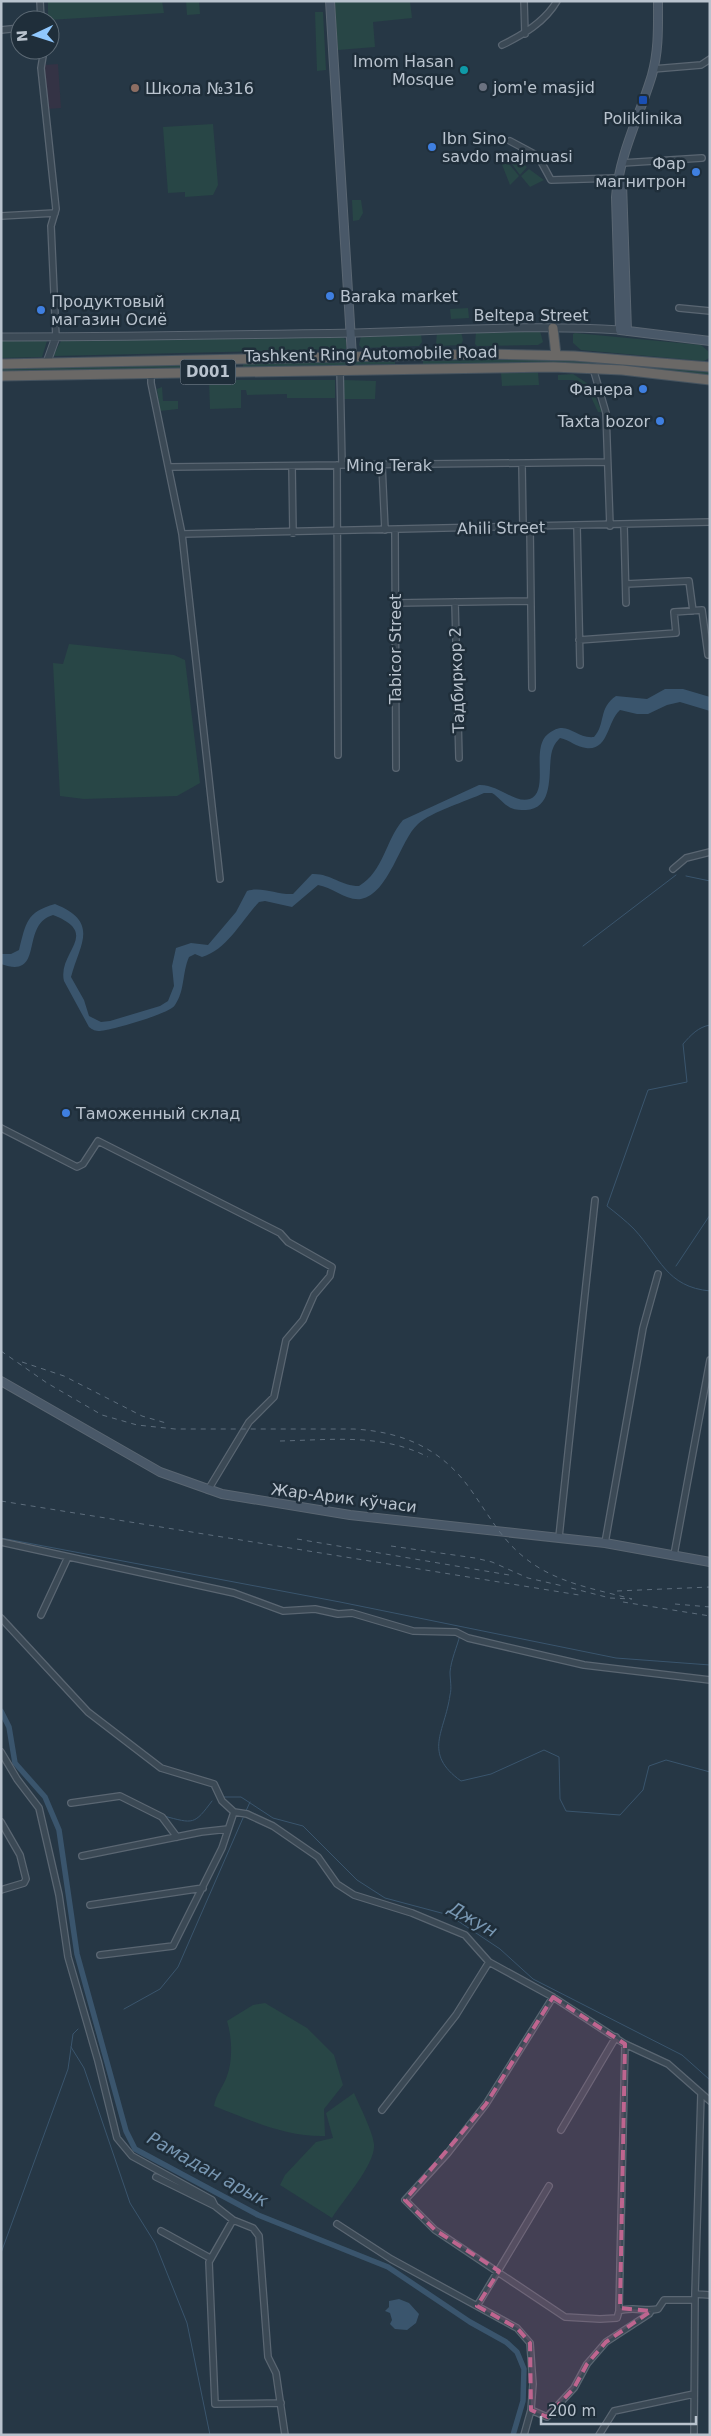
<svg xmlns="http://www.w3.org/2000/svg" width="711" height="2436" viewBox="0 0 711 2436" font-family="'DejaVu Sans',sans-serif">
	<rect width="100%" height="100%" fill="#263745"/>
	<path fill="#343345" d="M 58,64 L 61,108 L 47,109 L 44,65 Z"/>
	<path fill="#284646" d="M 48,1 L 162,1 L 164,13 L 48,20 Z
		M 186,1 L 199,1 L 200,14 L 187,15 Z
		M 334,1 L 410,1 L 412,18 L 373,22 L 375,47 L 338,50 Z
		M 315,12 L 323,12 L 326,70 L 317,71 Z
		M 213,124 L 218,185 L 213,195 L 185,197 L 185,192 L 168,193 L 163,127 Z
		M 509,153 L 527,167 L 520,175 L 506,156 Z
		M 504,158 L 519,176 L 510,185 L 501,162 Z
		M 529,169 L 544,180 L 530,187 L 521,176 Z
		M 352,200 L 361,200 L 363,213 L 359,220 L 353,221 Z
		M 468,308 L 469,318 L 451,319 L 450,309 Z
		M 540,331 L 543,342 L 538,345 L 477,346 L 475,344 L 476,332 Z
		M 461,332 L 463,340 L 461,345 L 439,346 L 436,343 L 437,333 Z
		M 575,333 L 701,345 L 708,351 L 709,358 L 704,361 L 581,350 L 573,343 L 573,334 Z
		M 421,334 L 422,342 L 419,346 L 362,348 L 359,345 L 361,336 Z
		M 342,336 L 346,340 L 346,349 L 53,356 L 61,341 Z
		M 1,341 L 47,341 L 42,357 L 1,358 Z
		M 551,359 L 615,362 L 710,372 L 710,375 L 593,364 L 423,364 L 423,361 Z
		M 395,361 L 395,364 L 243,367 L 243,364 Z
		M 228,364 L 228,368 L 1,372 L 1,368 Z
		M 538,372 L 539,385 L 502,386 L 501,373 Z
		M 573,374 L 590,385 L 602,412 L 598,412 L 585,384 L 576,384 L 574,380 L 558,380 L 558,375 Z
		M 209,380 L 335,380 L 335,398 L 287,398 L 287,394 L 247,395 L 246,390 L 241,390 L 241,408 L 210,409 Z
		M 344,380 L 376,381 L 375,399 L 344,399 Z
		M 162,387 L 163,401 L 178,401 L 178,409 L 160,411 L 157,389 Z
		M 69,644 L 174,655 L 185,660 L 200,783 L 177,796 L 84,799 L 60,796 L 53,663 L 63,664 Z
		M 265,2003 L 307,2028 L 334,2055 L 343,2085 L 324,2109 L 325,2136 C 286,2137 250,2120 214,2106 C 216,2094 223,2087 227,2076 C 233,2060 232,2037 227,2021 L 253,2005 Z
		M 354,2093 C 360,2107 372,2130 374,2144 C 376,2164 343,2200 332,2218 L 280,2185 L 285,2175 L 316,2142 L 333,2138 L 326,2113 Z"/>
	<path fill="#3a556d" d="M 665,689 L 683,689 L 710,697 L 710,711 L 680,702 L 667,705 L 648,714 L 637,714 L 620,710 C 607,721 609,751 586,748 C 576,747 570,740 560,738 C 556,742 554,745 552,751 C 547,770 556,808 526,810 C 520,810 516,810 511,808 C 504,805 499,797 492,793 L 484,793 C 467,801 431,812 418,824 C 400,840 389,894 361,899 C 346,901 332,887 318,885 L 292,907 L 265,901 L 259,902 C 242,920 227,950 202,957 L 195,954 L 189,957 C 182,973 185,991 175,1005 C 170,1014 111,1030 100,1031 C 95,1031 93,1030 89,1027 L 64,981 C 57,952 102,934 53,915 C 19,925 46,980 1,964 L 1,954 L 11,954 L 19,950 C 26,923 26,912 55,904 C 100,922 80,944 71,977 L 84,1000 L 89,1016 L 101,1022 L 110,1021 L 160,1006 L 168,1001 L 174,986 L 172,966 L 176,948 L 191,943 L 208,945 L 236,912 L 247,891 C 261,886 278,895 293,894 L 312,874 C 330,873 341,886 359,886 C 384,871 385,841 403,820 L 479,785 C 498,784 515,804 530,799 C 550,791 530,748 548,734 C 568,718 574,739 594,737 C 606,724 598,708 616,696 L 647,699 Z
		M 399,2299 L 409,2303 L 419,2314 L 416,2323 L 407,2330 L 395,2329 L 390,2324 L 392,2320 L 390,2313 L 385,2311 L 389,2307 L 389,2301 Z"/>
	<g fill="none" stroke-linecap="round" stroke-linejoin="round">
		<path stroke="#3a556d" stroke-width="1" d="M 686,876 L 710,881
			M 583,946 L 676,875
			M 710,1025 C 698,1027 691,1035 683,1044 L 687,1082 L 648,1090 L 607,1206 C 616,1213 626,1221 634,1229 C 660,1257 666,1287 710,1291
			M 676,1266 L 710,1215
			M 1,1538 L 340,1602 L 616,1658 L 710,1665
			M 460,1635 C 457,1647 451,1660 450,1672 C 450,1680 452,1688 450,1695 C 445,1732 422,1753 461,1781 L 491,1774 L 544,1750 L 559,1757 L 560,1799 L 566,1811 L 620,1815 L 643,1790 L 649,1766 L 666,1760 L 710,1772
			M 222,1797 L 241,1797 L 273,1818 L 303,1826 L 357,1880 L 385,1898 L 449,1915 L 500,1949 L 533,1979 L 682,2055 L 710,2080
			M 246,1811 L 250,1802
			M 164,1816 C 194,1824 194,1825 212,1801
			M 124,2009 L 160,1989 L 178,1967 L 243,1818
			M 71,2047 L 84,2068 L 130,2203 L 155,2243 L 187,2323 L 210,2435
			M 1,2253 L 68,2069 L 73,2034 L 78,2029"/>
		<path stroke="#3a556d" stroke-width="5.5" d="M 1,1711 L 9,1727 L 15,1763 L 45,1797 L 59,1830 L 77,1954 L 126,2131 L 135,2149 L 258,2215 L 388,2267 L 470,2322 L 506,2342 L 517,2352 L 524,2369 L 523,2401 L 513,2435"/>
		<defs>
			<path id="minor" d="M 40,1 L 41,20
				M 524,1 L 525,34
				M 1,30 L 20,28
				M 502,45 C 523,35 545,22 557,1
				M 44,50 L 41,68 L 56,209 L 51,226 L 56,337
				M 653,69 L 701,65 L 710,59
				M 510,141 L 538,156 L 551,180 L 617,178
				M 622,163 L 702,158
				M 1,216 L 55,213
				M 679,308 L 710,311
				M 593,368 L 606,413 L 610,526
				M 340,369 L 342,465
				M 151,373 L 151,383 L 182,534 L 220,879
				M 337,465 L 338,755
				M 382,465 L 385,530
				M 522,465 L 523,527
				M 292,466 L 293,533
				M 170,467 L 607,462
				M 624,525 L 626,603
				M 577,526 L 580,665
				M 530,527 L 532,688
				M 395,530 L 396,768
				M 182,534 L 710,522
				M 626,584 L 689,581 L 693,611
				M 455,602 L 459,758
				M 395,603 L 531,601
				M 579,640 L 676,633 L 674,612 L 702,610 L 708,655
				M 673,869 L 686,858 L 710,852
				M 1,1128 L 77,1167 L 83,1164 L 98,1141 L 280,1233 L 288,1242 L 332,1267 L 330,1276 L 314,1295 L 303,1320 L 286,1340 L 274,1397 L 249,1422 L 208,1490
				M 559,1537 L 595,1200
				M 1,1542 L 234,1593 L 283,1611 L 315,1609 L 338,1614 L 352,1613 L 413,1631 L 456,1632 L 468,1638 L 584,1665 L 710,1680
				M 605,1543 L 643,1328 L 658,1274
				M 674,1555 L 710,1360
				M 41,1615 L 68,1557
				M 1,1618 L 88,1712 L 161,1768 L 214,1784 L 222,1801 L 234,1812 L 247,1814 L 273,1826 L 318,1857 L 337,1884 L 354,1895 L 412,1913 L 465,1935 L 489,1962 L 553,1997 L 625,2044 L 668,2064 L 710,2101
				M 1,1752 L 17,1779 L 39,1808 L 59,1895 L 68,1957 L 98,2061 L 117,2138 L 132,2156 L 212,2200 L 215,2206
				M 71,1803 L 120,1796 L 162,1817 L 177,1837
				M 1,1822 L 20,1855 L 26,1879 L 24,1883 L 1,1890
				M 82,1856 L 201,1832 L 228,1829
				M 90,1905 L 203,1888
				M 100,1955 L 173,1946 L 222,1848 L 234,1812
				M 553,1997 L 486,2104 L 447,2154 L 405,2200 L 435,2230 L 565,2317 L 600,2319 L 617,2318 L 619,2311 C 632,2306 645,2312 658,2309 L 664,2300 L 695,2300
				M 382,2110 L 456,2015 L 489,1962
				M 561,2130 L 616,2037
				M 156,2177 L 215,2206 L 233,2220 L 253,2228 L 259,2236 L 268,2357 L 276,2373 L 285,2435
				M 233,2220 L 209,2262 L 215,2404 L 281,2403
				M 337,2224 L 391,2259 L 517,2328 L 530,2343 L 533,2384 L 531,2410 L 524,2435
				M 161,2231 L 210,2258
				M 695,2294 L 710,2295
				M 477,2306 L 549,2186
				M 619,2311 L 625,2044
				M 531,2410 L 547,2417 L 574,2388 L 587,2364 L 606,2342 L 649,2314 L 651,2311
				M 599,2435 L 614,2411 L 694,2394
				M 694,2435 L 695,2294 L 701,2094"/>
			<path id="tertiary" d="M 1,337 C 119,337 238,335 356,333 C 444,331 532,324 620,330
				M 47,362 L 56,337"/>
			<path id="secondary" d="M 330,1 L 352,356
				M 658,1 C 658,26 659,50 652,75 C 640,115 619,155 616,197 L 620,330 L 710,341
				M 622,183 L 627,331
				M 1,1381 L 160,1472 L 222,1494 L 350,1515 L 605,1543 L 710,1562"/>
			<path id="trunk" d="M 553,328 L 556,355
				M 1,364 L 485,354 L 574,356 L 710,367
				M 1,376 L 553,367 L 622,370 L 710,380"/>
		</defs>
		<use href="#minor" stroke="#5a6672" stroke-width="8"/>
		<use href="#tertiary" stroke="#5a6672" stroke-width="9"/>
		<use href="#secondary" stroke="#5a6672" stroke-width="10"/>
		<use href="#trunk" stroke="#45535f" stroke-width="11"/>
		<use href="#minor" stroke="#3b4955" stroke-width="5.5"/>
		<use href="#tertiary" stroke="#3b4955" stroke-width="7"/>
		<use href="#secondary" stroke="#495868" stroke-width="8"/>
		<use href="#trunk" stroke="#6a6866" stroke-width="9"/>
		<path stroke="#5d6d7c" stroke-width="1" stroke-dasharray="5 5" stroke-linecap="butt" d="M 1,1351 L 47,1383 L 102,1415 L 137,1425 L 175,1429 L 354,1429 C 405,1432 444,1450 473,1493 C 490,1517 502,1540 525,1558 C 556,1583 595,1589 632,1599 L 610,1598 L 571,1588
			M 22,1362 L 64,1376 L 142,1416 L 166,1423
			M 280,1441 C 330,1440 382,1433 428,1457
			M 1,1501 L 579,1595
			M 297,1539 L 509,1575
			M 391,1546 L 475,1558 L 492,1562 L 528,1578 L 563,1586
			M 617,1591 L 710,1587
			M 623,1602 L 710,1616
			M 675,1604 L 710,1607"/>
	</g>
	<path fill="#be658f" fill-opacity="0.2" stroke="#be658f" stroke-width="4" stroke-dasharray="10 6" stroke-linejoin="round" d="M 553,1997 L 625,2044 L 620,2308 L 651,2311 L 606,2342 L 587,2364 L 574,2388 L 547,2417 L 531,2410 L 530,2343 L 517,2328 L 477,2306 L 499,2271 L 435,2230 L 405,2200 L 486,2104 Z"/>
	<circle fill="#0f9aa8" stroke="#1f2e3a" stroke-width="2" cx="464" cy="70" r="5"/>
	<circle fill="#6b7280" stroke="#1f2e3a" stroke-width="2" cx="483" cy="87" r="5"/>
	<circle fill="#8d6e63" stroke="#1f2e3a" stroke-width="2" cx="135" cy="88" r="5"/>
	<rect fill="#1a4fb4" stroke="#1f2e3a" stroke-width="2" x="638" y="95" width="10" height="10" rx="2.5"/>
	<g fill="#3f7fe0" stroke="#1f2e3a" stroke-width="2">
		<circle cx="432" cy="147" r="5"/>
		<circle cx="696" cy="172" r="5"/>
		<circle cx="330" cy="296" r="5"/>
		<circle cx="41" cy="310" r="5"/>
		<circle cx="643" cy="389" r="5"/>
		<circle cx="660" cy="421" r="5"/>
		<circle cx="66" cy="1113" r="5"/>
	</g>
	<g text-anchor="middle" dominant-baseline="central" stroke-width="5" stroke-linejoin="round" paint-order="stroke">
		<rect fill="#1f2e3a" stroke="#8b96a2" stroke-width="1" x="180.5" y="359.5" width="55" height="25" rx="4"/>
		<g font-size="15" font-weight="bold" fill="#b9c3ce">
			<text x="208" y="372">D001</text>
		</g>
		<g font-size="16" fill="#b9c3ce" stroke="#1f2e3a" text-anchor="start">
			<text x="454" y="61" text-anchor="end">Imom Hasan<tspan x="454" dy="18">Mosque</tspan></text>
			<text x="493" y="87">jom'e masjid</text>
			<text x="145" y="88">Школа №316</text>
			<text x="643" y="118" text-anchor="middle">Poliklinika</text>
			<text x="442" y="138">Ibn Sino<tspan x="442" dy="18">savdo majmuasi</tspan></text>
			<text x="686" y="163" text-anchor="end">Фар<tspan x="686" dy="18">магнитрон</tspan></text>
			<text x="340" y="296">Baraka market</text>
			<text x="51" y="301">Продуктовый<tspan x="51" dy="18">магазин Осиё</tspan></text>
			<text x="633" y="389" text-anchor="end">Фанера</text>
			<text x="650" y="421" text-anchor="end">Taxta bozor</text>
			<text x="76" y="1113">Таможенный склад</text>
		</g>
		<g font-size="16" fill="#b9c3ce" stroke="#1f2e3a">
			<text x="531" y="315">Beltepa Street</text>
			<text transform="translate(371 354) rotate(-1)">Tashkent Ring Automobile Road</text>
			<text x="389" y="465">Ming Terak</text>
			<text transform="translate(501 528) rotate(-1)">Ahili Street</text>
			<text transform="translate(395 649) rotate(-90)">Tabicor Street</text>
			<text transform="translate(457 680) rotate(-92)">Тадбиркор 2</text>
			<text transform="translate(344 1498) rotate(7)">Жар-Арик кўчаси</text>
		</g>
		<g font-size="18" font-style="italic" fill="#7897b2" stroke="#1f2e3a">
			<text transform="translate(473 1919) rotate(30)">Джун</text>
			<text transform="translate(208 2169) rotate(29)">Рамадан арык</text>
		</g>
	</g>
	<rect width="711" height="2436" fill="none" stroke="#b9c3ce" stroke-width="5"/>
	<g transform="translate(35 35) rotate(266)"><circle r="24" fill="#1f2e3a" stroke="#5d6a75"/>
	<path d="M0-4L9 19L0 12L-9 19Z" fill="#8fc7fd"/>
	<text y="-8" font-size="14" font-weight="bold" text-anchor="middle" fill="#b9c3ce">N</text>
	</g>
	<path d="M541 2416v8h155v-8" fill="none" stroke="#b9c3ce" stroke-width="2.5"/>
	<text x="548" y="2416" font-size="15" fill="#b9c3ce" stroke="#1f2e3a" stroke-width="4" paint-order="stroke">200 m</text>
</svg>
